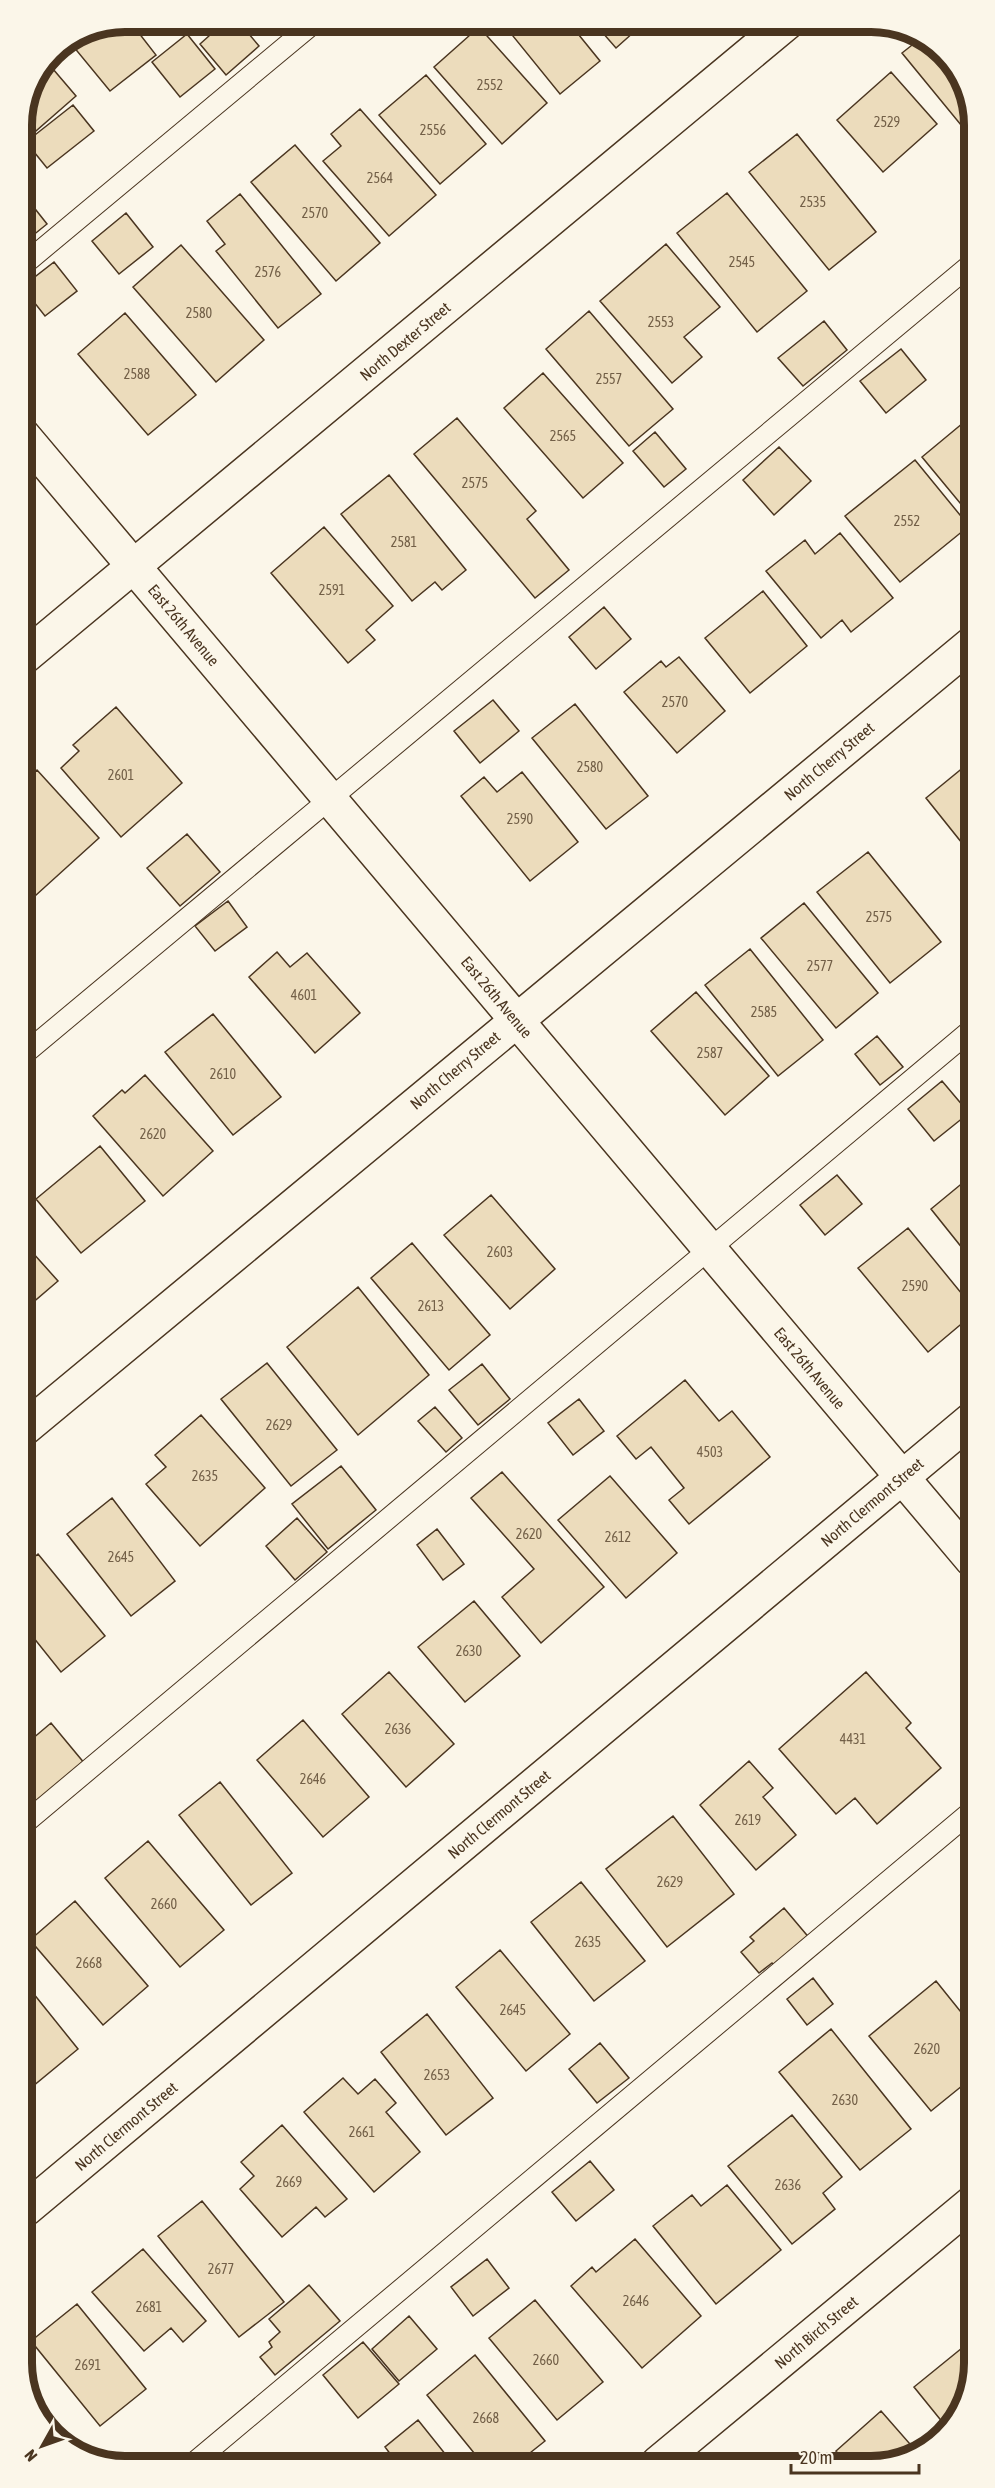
<svg xmlns="http://www.w3.org/2000/svg" width="995" height="2488" viewBox="0 0 995 2488" font-family="'Asap Condensed',sans-serif">
	<rect width="100%" height="100%" fill="#fbf6e9"/>
	<path fill="#ecdcbc" stroke="#4a3520" stroke-width="1.5" d="M 644,23 L 616,48 L 595,24 Z
		M 570,24 L 600,61 L 560,94 L 504,25 Z
		M 219,27 L 243,27 L 259,46 L 226,75 L 200,44 Z
		M 479,27 L 547,103 L 502,144 L 434,67 Z
		M 135,28 L 156,55 L 110,91 L 68,40 L 85,29 Z
		M 187,34 L 215,69 L 180,97 L 152,62 Z
		M 921,38 L 934,43 L 969,92 L 969,119 L 961,125 L 902,53 Z
		M 47,62 L 76,96 L 21,144 L 21,118 Z
		M 891,72 L 937,124 L 883,172 L 837,120 Z
		M 426,75 L 486,144 L 440,184 L 379,115 Z
		M 73,105 L 94,131 L 47,168 L 26,142 Z
		M 360,109 L 436,195 L 389,236 L 323,161 L 341,146 L 331,134 Z
		M 797,134 L 876,232 L 829,270 L 749,172 Z
		M 295,145 L 380,243 L 336,281 L 251,182 Z
		M 21,191 L 47,224 L 21,245 Z
		M 727,193 L 807,291 L 757,332 L 677,233 Z
		M 240,194 L 321,294 L 278,328 L 216,251 L 225,244 L 207,221 Z
		M 126,213 L 153,247 L 119,274 L 92,241 Z
		M 666,244 L 720,307 L 684,337 L 702,357 L 672,383 L 600,301 Z
		M 181,245 L 264,340 L 216,382 L 133,287 Z
		M 54,262 L 77,291 L 45,316 L 22,287 Z
		M 589,311 L 673,409 L 629,446 L 546,349 Z
		M 125,313 L 196,395 L 148,435 L 78,354 Z
		M 824,321 L 847,350 L 803,386 L 778,358 Z
		M 901,349 L 926,380 L 886,413 L 860,381 Z
		M 543,373 L 623,463 L 583,498 L 504,408 Z
		M 457,418 L 536,511 L 527,519 L 569,570 L 535,598 L 414,454 Z
		M 969,418 L 970,515 L 922,457 Z
		M 655,432 L 686,469 L 664,487 L 633,451 Z
		M 779,447 L 811,481 L 774,515 L 743,480 Z
		M 915,460 L 969,526 L 900,582 L 845,516 Z
		M 389,475 L 466,570 L 442,590 L 435,582 L 412,601 L 341,514 Z
		M 324,527 L 393,606 L 366,630 L 375,640 L 348,663 L 271,573 Z
		M 840,533 L 893,598 L 851,632 L 842,620 L 821,638 L 766,571 L 805,540 L 815,554 Z
		M 763,591 L 807,646 L 750,693 L 705,638 Z
		M 604,607 L 631,639 L 596,669 L 569,637 Z
		M 679,657 L 725,711 L 677,753 L 624,692 L 661,661 L 666,667 Z
		M 493,700 L 519,731 L 480,763 L 454,731 Z
		M 575,704 L 648,796 L 606,829 L 532,738 Z
		M 116,707 L 182,783 L 121,837 L 61,768 L 79,751 L 73,745 Z
		M 970,762 L 970,853 L 926,798 Z
		M 37,770 L 99,838 L 35,896 L 23,882 L 23,783 Z
		M 522,772 L 578,842 L 530,881 L 461,796 L 484,777 L 497,792 Z
		M 187,834 L 220,872 L 180,906 L 147,868 Z
		M 868,852 L 941,942 L 890,983 L 817,892 Z
		M 228,901 L 247,927 L 215,951 L 195,926 Z
		M 804,903 L 878,993 L 836,1028 L 761,938 Z
		M 750,949 L 823,1040 L 778,1076 L 705,985 Z
		M 277,952 L 290,967 L 307,953 L 360,1013 L 315,1053 L 249,977 Z
		M 696,992 L 769,1076 L 725,1115 L 651,1031 Z
		M 213,1014 L 281,1097 L 233,1135 L 165,1052 Z
		M 877,1036 L 903,1067 L 880,1085 L 855,1054 Z
		M 145,1075 L 213,1151 L 163,1196 L 93,1116 L 122,1090 L 125,1093 Z
		M 942,1081 L 969,1113 L 934,1141 L 908,1109 Z
		M 23,1114 L 34,1128 L 24,1136 Z
		M 100,1146 L 145,1201 L 81,1253 L 36,1199 Z
		M 837,1175 L 862,1204 L 825,1235 L 800,1205 Z
		M 971,1176 L 971,1259 L 931,1209 Z
		M 491,1195 L 555,1269 L 510,1309 L 444,1235 Z
		M 908,1228 L 971,1305 L 972,1315 L 928,1352 L 858,1268 Z
		M 24,1243 L 58,1281 L 24,1310 Z
		M 412,1243 L 490,1335 L 449,1370 L 371,1278 Z
		M 358,1287 L 429,1375 L 358,1435 L 287,1347 Z
		M 267,1363 L 337,1450 L 291,1486 L 221,1399 Z
		M 482,1364 L 510,1399 L 478,1425 L 449,1390 Z
		M 685,1380 L 719,1421 L 732,1411 L 770,1457 L 689,1524 L 669,1500 L 684,1488 L 651,1447 L 636,1459 L 617,1436 Z
		M 579,1399 L 604,1431 L 573,1455 L 548,1423 Z
		M 435,1407 L 462,1438 L 446,1452 L 418,1421 Z
		M 201,1415 L 265,1488 L 200,1546 L 146,1484 L 166,1467 L 155,1455 Z
		M 341,1466 L 376,1510 L 328,1549 L 292,1504 Z
		M 502,1472 L 604,1587 L 541,1643 L 502,1597 L 534,1569 L 471,1498 Z
		M 610,1476 L 677,1553 L 626,1598 L 558,1520 Z
		M 112,1498 L 175,1581 L 131,1616 L 67,1534 Z
		M 297,1518 L 327,1552 L 295,1580 L 266,1546 Z
		M 437,1529 L 464,1564 L 443,1580 L 417,1545 Z
		M 38,1554 L 105,1636 L 61,1672 L 25,1627 L 25,1565 Z
		M 474,1601 L 520,1656 L 465,1702 L 418,1647 Z
		M 389,1672 L 454,1744 L 406,1787 L 342,1714 Z
		M 866,1672 L 911,1723 L 906,1728 L 941,1768 L 877,1824 L 855,1798 L 836,1814 L 779,1749 Z
		M 303,1720 L 369,1797 L 323,1837 L 257,1760 Z
		M 51,1723 L 85,1764 L 38,1803 L 25,1788 L 25,1745 Z
		M 749,1761 L 773,1788 L 763,1797 L 796,1835 L 756,1870 L 700,1805 Z
		M 220,1782 L 292,1873 L 251,1905 L 179,1815 Z
		M 673,1816 L 734,1894 L 667,1947 L 606,1869 Z
		M 148,1841 L 224,1930 L 180,1967 L 105,1878 Z
		M 581,1882 L 645,1961 L 594,2001 L 531,1922 Z
		M 75,1901 L 148,1986 L 103,2025 L 30,1940 Z
		M 784,1908 L 811,1940 L 777,1969 L 772,1963 L 759,1973 L 741,1952 L 754,1941 L 750,1937 Z
		M 500,1950 L 570,2034 L 526,2071 L 456,1987 Z
		M 813,1978 L 833,2004 L 807,2025 L 787,1999 Z
		M 936,1981 L 973,2027 L 973,2063 L 969,2066 L 973,2071 L 973,2077 L 931,2111 L 869,2036 Z
		M 25,1983 L 78,2049 L 27,2091 L 26,2089 Z
		M 427,2014 L 493,2098 L 446,2135 L 381,2052 Z
		M 831,2029 L 911,2129 L 860,2170 L 779,2072 Z
		M 600,2043 L 629,2078 L 597,2103 L 569,2069 Z
		M 343,2078 L 358,2094 L 375,2079 L 396,2103 L 386,2112 L 420,2152 L 374,2192 L 304,2112 Z
		M 792,2115 L 842,2177 L 823,2193 L 835,2209 L 792,2244 L 728,2166 Z
		M 282,2125 L 347,2199 L 325,2217 L 316,2207 L 282,2237 L 240,2189 L 254,2176 L 241,2162 Z
		M 590,2161 L 614,2190 L 576,2221 L 552,2192 Z
		M 727,2185 L 781,2250 L 716,2304 L 653,2226 L 692,2195 L 701,2206 Z
		M 202,2201 L 284,2302 L 239,2337 L 158,2236 Z
		M 635,2239 L 701,2316 L 642,2368 L 571,2286 L 592,2267 L 596,2272 Z
		M 143,2249 L 206,2321 L 183,2342 L 171,2328 L 144,2351 L 92,2292 Z
		M 487,2259 L 509,2288 L 473,2316 L 451,2287 Z
		M 309,2285 L 340,2321 L 275,2375 L 260,2357 L 272,2347 L 269,2342 L 280,2332 L 269,2319 Z
		M 535,2300 L 603,2382 L 557,2420 L 489,2338 Z
		M 77,2304 L 146,2389 L 100,2426 L 31,2341 Z
		M 409,2316 L 437,2349 L 399,2381 L 372,2349 Z
		M 363,2342 L 399,2384 L 358,2418 L 323,2375 Z
		M 962,2348 L 974,2364 L 953,2426 L 948,2429 L 914,2387 Z
		M 475,2355 L 545,2441 L 516,2464 L 483,2464 L 427,2395 Z
		M 881,2411 L 917,2452 L 903,2462 L 845,2462 L 836,2451 Z
		M 418,2420 L 454,2465 L 379,2465 L 391,2455 L 385,2447 Z"/>
	<g fill="none" stroke-linecap="round" stroke-linejoin="round">
		<defs>
			<path id="service" d="M 22,266 L 309,27
				M 23,1055 L 969,266
				M 25,1823 L 971,1030
				M 190,2466 L 973,1810"/>
			<path id="minor" d="M 22,659 L 788,22
				M 24,1429 L 970,645
				M 26,2209 L 972,1419
				M 658,2463 L 974,2201"/>
			<path id="tertiary" d="M 22,434 L 972,1560"/>
		</defs>
		<use href="#service" stroke="#4a3520" stroke-width="22"/>
		<use href="#minor" stroke="#4a3520" stroke-width="36"/>
		<use href="#tertiary" stroke="#4a3520" stroke-width="36"/>
		<use href="#service" stroke="#fbf6e9" stroke-width="20"/>
		<use href="#minor" stroke="#fbf6e9" stroke-width="33"/>
		<use href="#tertiary" stroke="#fbf6e9" stroke-width="33"/>
	</g>
	<g text-anchor="middle" dominant-baseline="central" stroke-width="4.5" stroke-linejoin="round" paint-order="stroke">
		<g font-size="14" fill="#725f47">
			<text x="490" y="85">2552</text>
			<text x="887" y="122">2529</text>
			<text x="433" y="130">2556</text>
			<text x="380" y="178">2564</text>
			<text x="813" y="202">2535</text>
			<text x="315" y="213">2570</text>
			<text x="742" y="262">2545</text>
			<text x="268" y="272">2576</text>
			<text x="199" y="313">2580</text>
			<text x="661" y="322">2553</text>
			<text x="137" y="374">2588</text>
			<text x="609" y="379">2557</text>
			<text x="563" y="436">2565</text>
			<text x="475" y="483">2575</text>
			<text x="907" y="521">2552</text>
			<text x="404" y="542">2581</text>
			<text x="332" y="590">2591</text>
			<text x="675" y="702">2570</text>
			<text x="590" y="767">2580</text>
			<text x="121" y="775">2601</text>
			<text x="520" y="819">2590</text>
			<text x="879" y="917">2575</text>
			<text x="820" y="966">2577</text>
			<text x="304" y="995">4601</text>
			<text x="764" y="1012">2585</text>
			<text x="710" y="1053">2587</text>
			<text x="223" y="1074">2610</text>
			<text x="153" y="1134">2620</text>
			<text x="500" y="1252">2603</text>
			<text x="915" y="1286">2590</text>
			<text x="431" y="1306">2613</text>
			<text x="279" y="1425">2629</text>
			<text x="710" y="1452">4503</text>
			<text x="205" y="1476">2635</text>
			<text x="529" y="1534">2620</text>
			<text x="618" y="1537">2612</text>
			<text x="121" y="1557">2645</text>
			<text x="469" y="1651">2630</text>
			<text x="398" y="1729">2636</text>
			<text x="853" y="1739">4431</text>
			<text x="313" y="1779">2646</text>
			<text x="748" y="1820">2619</text>
			<text x="670" y="1882">2629</text>
			<text x="164" y="1904">2660</text>
			<text x="588" y="1942">2635</text>
			<text x="89" y="1963">2668</text>
			<text x="513" y="2010">2645</text>
			<text x="927" y="2049">2620</text>
			<text x="437" y="2075">2653</text>
			<text x="845" y="2100">2630</text>
			<text x="362" y="2132">2661</text>
			<text x="289" y="2182">2669</text>
			<text x="788" y="2185">2636</text>
			<text x="221" y="2269">2677</text>
			<text x="636" y="2301">2646</text>
			<text x="149" y="2307">2681</text>
			<text x="546" y="2360">2660</text>
			<text x="88" y="2365">2691</text>
			<text x="486" y="2418">2668</text>
		</g>
		<g font-size="16" fill="#4a3520" stroke="#fbf6e9">
			<text transform="translate(405 341) rotate(-40)">North Dexter Street</text>
			<text transform="translate(184 625) rotate(50)">East 26th Avenue</text>
			<text transform="translate(829 761) rotate(-40)">North Cherry Street</text>
			<text transform="translate(497 997) rotate(50)">East 26th Avenue</text>
			<text transform="translate(455 1070) rotate(-40)">North Cherry Street</text>
			<text transform="translate(810 1368) rotate(50)">East 26th Avenue</text>
			<text transform="translate(872 1502) rotate(-40)">North Clermont Street</text>
			<text transform="translate(499 1814) rotate(-40)">North Clermont Street</text>
			<text transform="translate(126 2126) rotate(-40)">North Clermont Street</text>
			<text transform="translate(816 2332) rotate(-40)">North Birch Street</text>
		</g>
	</g>
	<path d="M0 0H995V2488H0ZM125 32H871A93 93 0 0 1 964 125V2363A93 93 0 0 1 871 2456H125A93 93 0 0 1 32 2363V125A93 93 0 0 1 125 32Z" fill="#fbf6e9" fill-rule="evenodd"/>
	<path fill="none" stroke="#4a3520" stroke-width="8" d="M125 32H871A93 93 0 0 1 964 125V2363A93 93 0 0 1 871 2456H125A93 93 0 0 1 32 2363V125A93 93 0 0 1 125 32Z"/>
	<g transform="translate(42 2446) rotate(230)" stroke="#fbf6e9" stroke-width="4.5" paint-order="stroke">
	<path d="M0-4.5L10 22L0 15L-10 22Z" fill="#4a3520"/>
	<text y="-9" font-size="16" font-weight="bold" text-anchor="middle" fill="#4a3520">N</text>
	</g>
	<path d="M791 2464v9h128v-9" fill="none" stroke="#4a3520" stroke-width="3"/>
	<text x="800" y="2464" font-size="18" fill="#4a3520" stroke="#fbf6e9" stroke-width="4.5" paint-order="stroke">20 m</text>
</svg>
